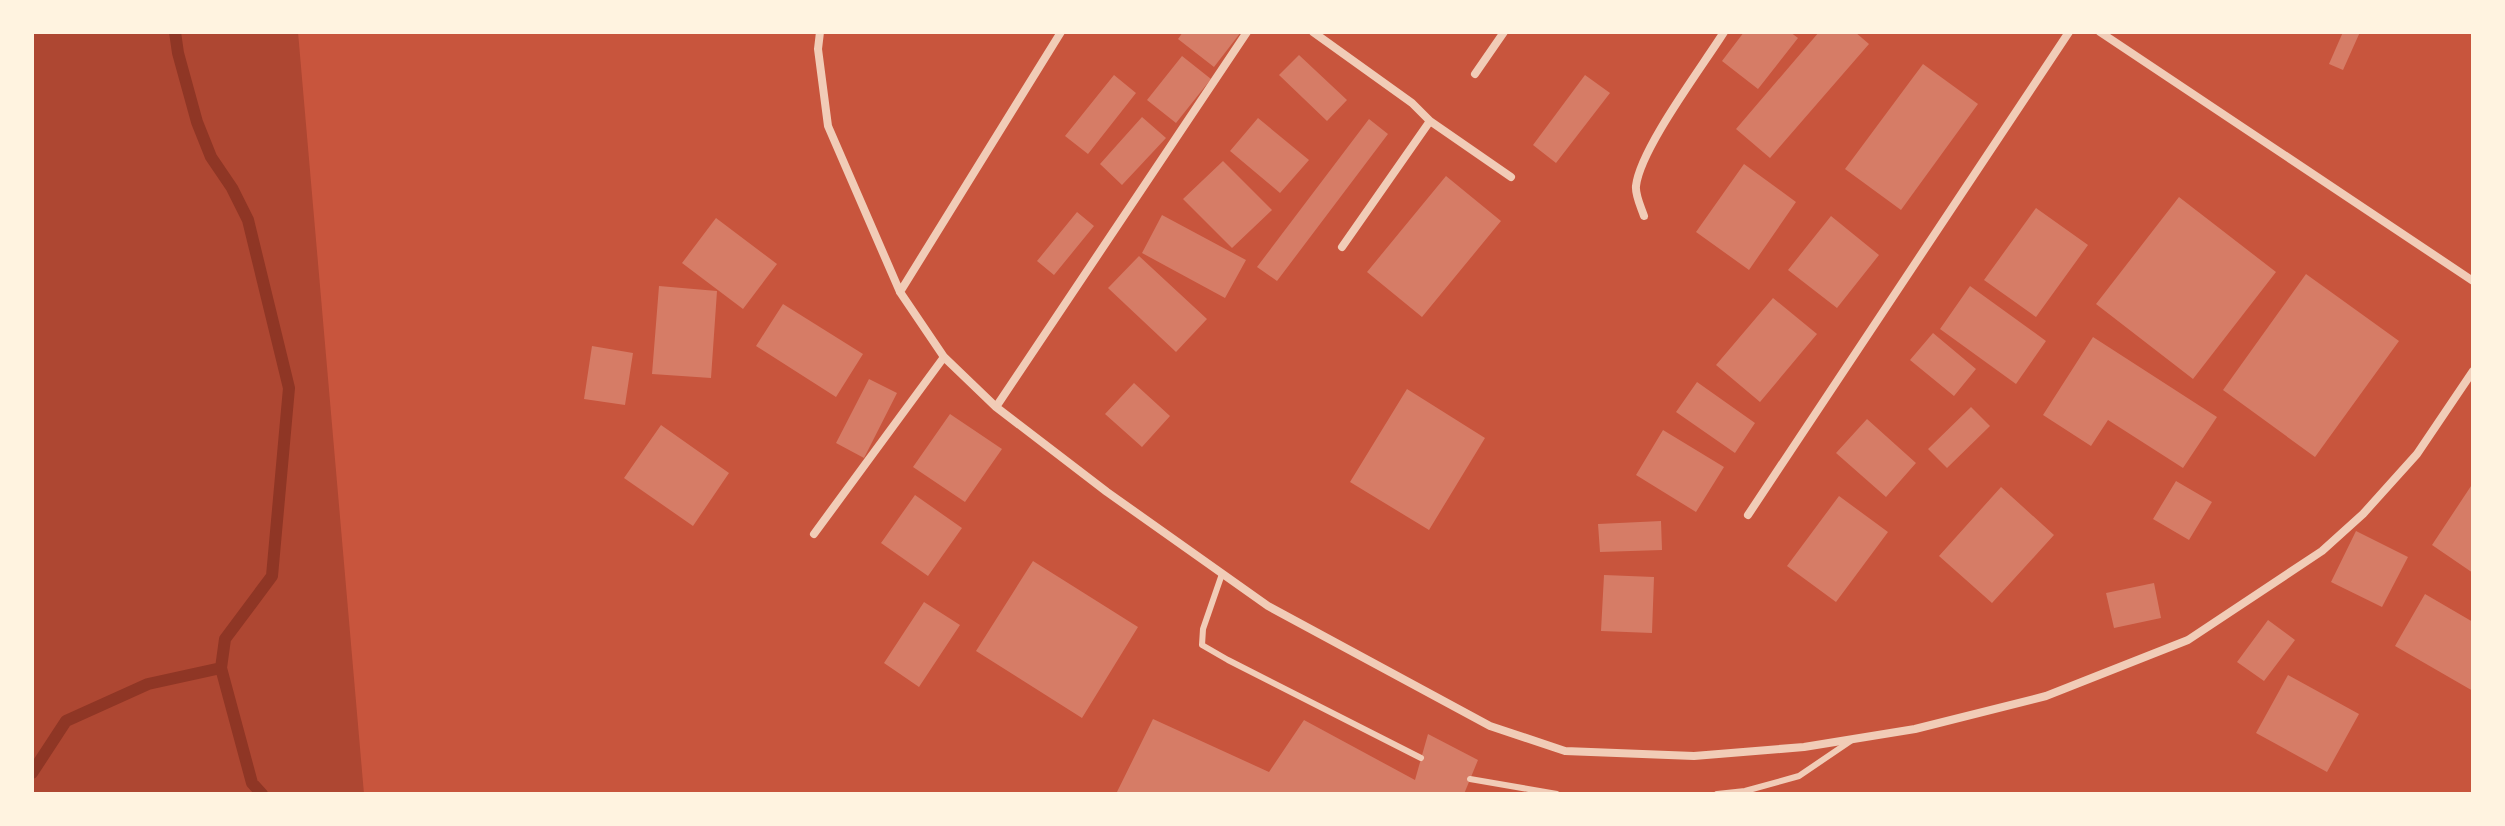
<svg xmlns="http://www.w3.org/2000/svg" width="2505" height="826" viewBox="0 0 2505 826" font-family="Arial,sans-serif">
	<rect width="100%" height="100%" fill="#c8553d"/>
	<path fill="#ae4732" d="M 32,32 L 298,32 L 364,794 L 32,794 Z"/>
	<g fill="none" stroke-linecap="round" stroke-linejoin="round">
		<path stroke="#8f3625" stroke-width="12" d="M 175,32 L 178,53 L 197,122 L 211,157 L 232,188 L 248,220 L 289,388 L 272,576 L 225,639 L 221,668 L 252,783 L 262,794
			M 32,773 L 66,721 L 148,684 L 221,668"/>
	</g>
	<path fill="#d67c66" d="M 1183,32 L 1241,32 L 1214,67 L 1178,39 Z
		M 1744,32 L 1790,32 L 1798,38 L 1758,89 L 1722,61 Z
		M 1819,32 L 1855,32 L 1869,44 L 1770,158 L 1736,129 Z
		M 2343,32 L 2360,32 L 2343,70 L 2329,64 Z
		M 1299,55 L 1347,100 L 1327,121 L 1279,75 Z
		M 1182,56 L 1211,79 L 1176,123 L 1147,100 Z
		M 1923,64 L 1978,104 L 1901,210 L 1845,169 Z
		M 1114,75 L 1136,93 L 1088,154 L 1065,136 Z
		M 1585,75 L 1610,93 L 1556,163 L 1533,145 Z
		M 1142,117 L 1166,138 L 1122,185 L 1100,164 Z
		M 1258,118 L 1309,160 L 1280,193 L 1230,151 Z
		M 1369,119 L 1388,134 L 1277,281 L 1257,267 Z
		M 1223,161 L 1272,210 L 1232,248 L 1183,199 Z
		M 1744,164 L 1796,202 L 1749,270 L 1696,232 Z
		M 1446,176 L 1501,221 L 1422,317 L 1367,272 Z
		M 2179,197 L 2276,272 L 2193,379 L 2096,304 Z
		M 2036,208 L 2088,245 L 2036,317 L 1984,280 Z
		M 1077,212 L 1094,226 L 1054,275 L 1037,261 Z
		M 1162,215 L 1246,260 L 1225,298 L 1142,253 Z
		M 1831,216 L 1879,255 L 1837,308 L 1788,270 Z
		M 716,218 L 777,264 L 743,309 L 682,263 Z
		M 1139,256 L 1207,319 L 1176,352 L 1108,288 Z
		M 2306,274 L 2399,341 L 2315,457 L 2223,390 Z
		M 659,286 L 717,291 L 711,378 L 652,374 Z
		M 1970,286 L 2046,341 L 2016,384 L 1940,329 Z
		M 1773,298 L 1817,334 L 1760,402 L 1716,365 Z
		M 783,304 L 863,354 L 836,397 L 756,346 Z
		M 1933,333 L 1976,369 L 1954,396 L 1910,360 Z
		M 2093,337 L 2217,417 L 2183,468 L 2108,420 L 2091,446 L 2043,415 Z
		M 592,346 L 633,353 L 625,405 L 584,399 Z
		M 869,379 L 897,393 L 864,458 L 836,443 Z
		M 1697,382 L 1755,423 L 1735,453 L 1676,412 Z
		M 1134,383 L 1170,416 L 1142,447 L 1105,414 Z
		M 1407,389 L 1485,438 L 1429,530 L 1350,482 Z
		M 1971,407 L 1990,426 L 1947,468 L 1928,449 Z
		M 950,414 L 1002,449 L 965,502 L 913,467 Z
		M 1867,419 L 1916,463 L 1886,497 L 1836,453 Z
		M 661,425 L 729,473 L 693,526 L 624,478 Z
		M 1663,430 L 1724,467 L 1696,512 L 1636,475 Z
		M 2176,481 L 2212,502 L 2189,540 L 2153,519 Z
		M 2473,483 L 2473,573 L 2432,545 Z
		M 2001,487 L 2054,535 L 1992,603 L 1939,556 Z
		M 915,495 L 962,528 L 928,576 L 881,543 Z
		M 1839,496 L 1888,532 L 1836,602 L 1787,566 Z
		M 1661,521 L 1662,550 L 1600,552 L 1598,524 Z
		M 2356,531 L 2408,557 L 2382,607 L 2331,582 Z
		M 1033,561 L 1138,627 L 1082,718 L 976,651 Z
		M 1604,575 L 1654,577 L 1652,633 L 1601,631 Z
		M 2154,583 L 2161,618 L 2114,628 L 2106,593 Z
		M 2425,594 L 2473,622 L 2473,691 L 2395,646 Z
		M 924,602 L 960,625 L 919,687 L 884,663 Z
		M 2268,620 L 2295,640 L 2264,681 L 2237,662 Z
		M 2288,675 L 2359,714 L 2327,772 L 2256,733 Z
		M 1153,719 L 1269,772 L 1304,720 L 1415,780 L 1428,734 L 1478,760 L 1464,794 L 1116,794 Z"/>
	<g fill="none" stroke-linecap="round" stroke-linejoin="round">
		<path stroke="#f1ccb7" stroke-width="6" d="M 1222,574 L 1203,629 L 1202,645 L 1228,660 L 1421,758
			M 1470,779 L 1557,794
			M 1717,794 L 1745,791 L 1799,776 L 1852,740"/>
		<path stroke="#f1ccb7" stroke-width="8" d="M 820,32 L 818,49 L 828,126 L 900,292 L 944,357 L 996,407 L 1107,492 L 1268,606 L 1490,726 L 1565,751 L 1694,756 L 1804,747 L 1915,729 L 2046,696 L 2188,640 L 2322,551 L 2363,514 L 2417,454 L 2473,371
			M 1313,32 L 1412,103 L 1430,121 L 1511,177
			M 2100,32 L 2473,281
			M 1475,74 L 1504,32
			M 1644,216 C 1641,207 1635,195 1636,186 C 1640,149 1702,67 1724,32
			M 1342,247 L 1430,121
			M 900,292 L 1061,32
			M 996,407 L 1247,32
			M 1748,515 L 2069,32
			M 814,534 L 944,357"/>
	</g>
	<rect width="2505" height="826" fill="none" stroke="#fff3e0" stroke-width="68"/>
</svg>
